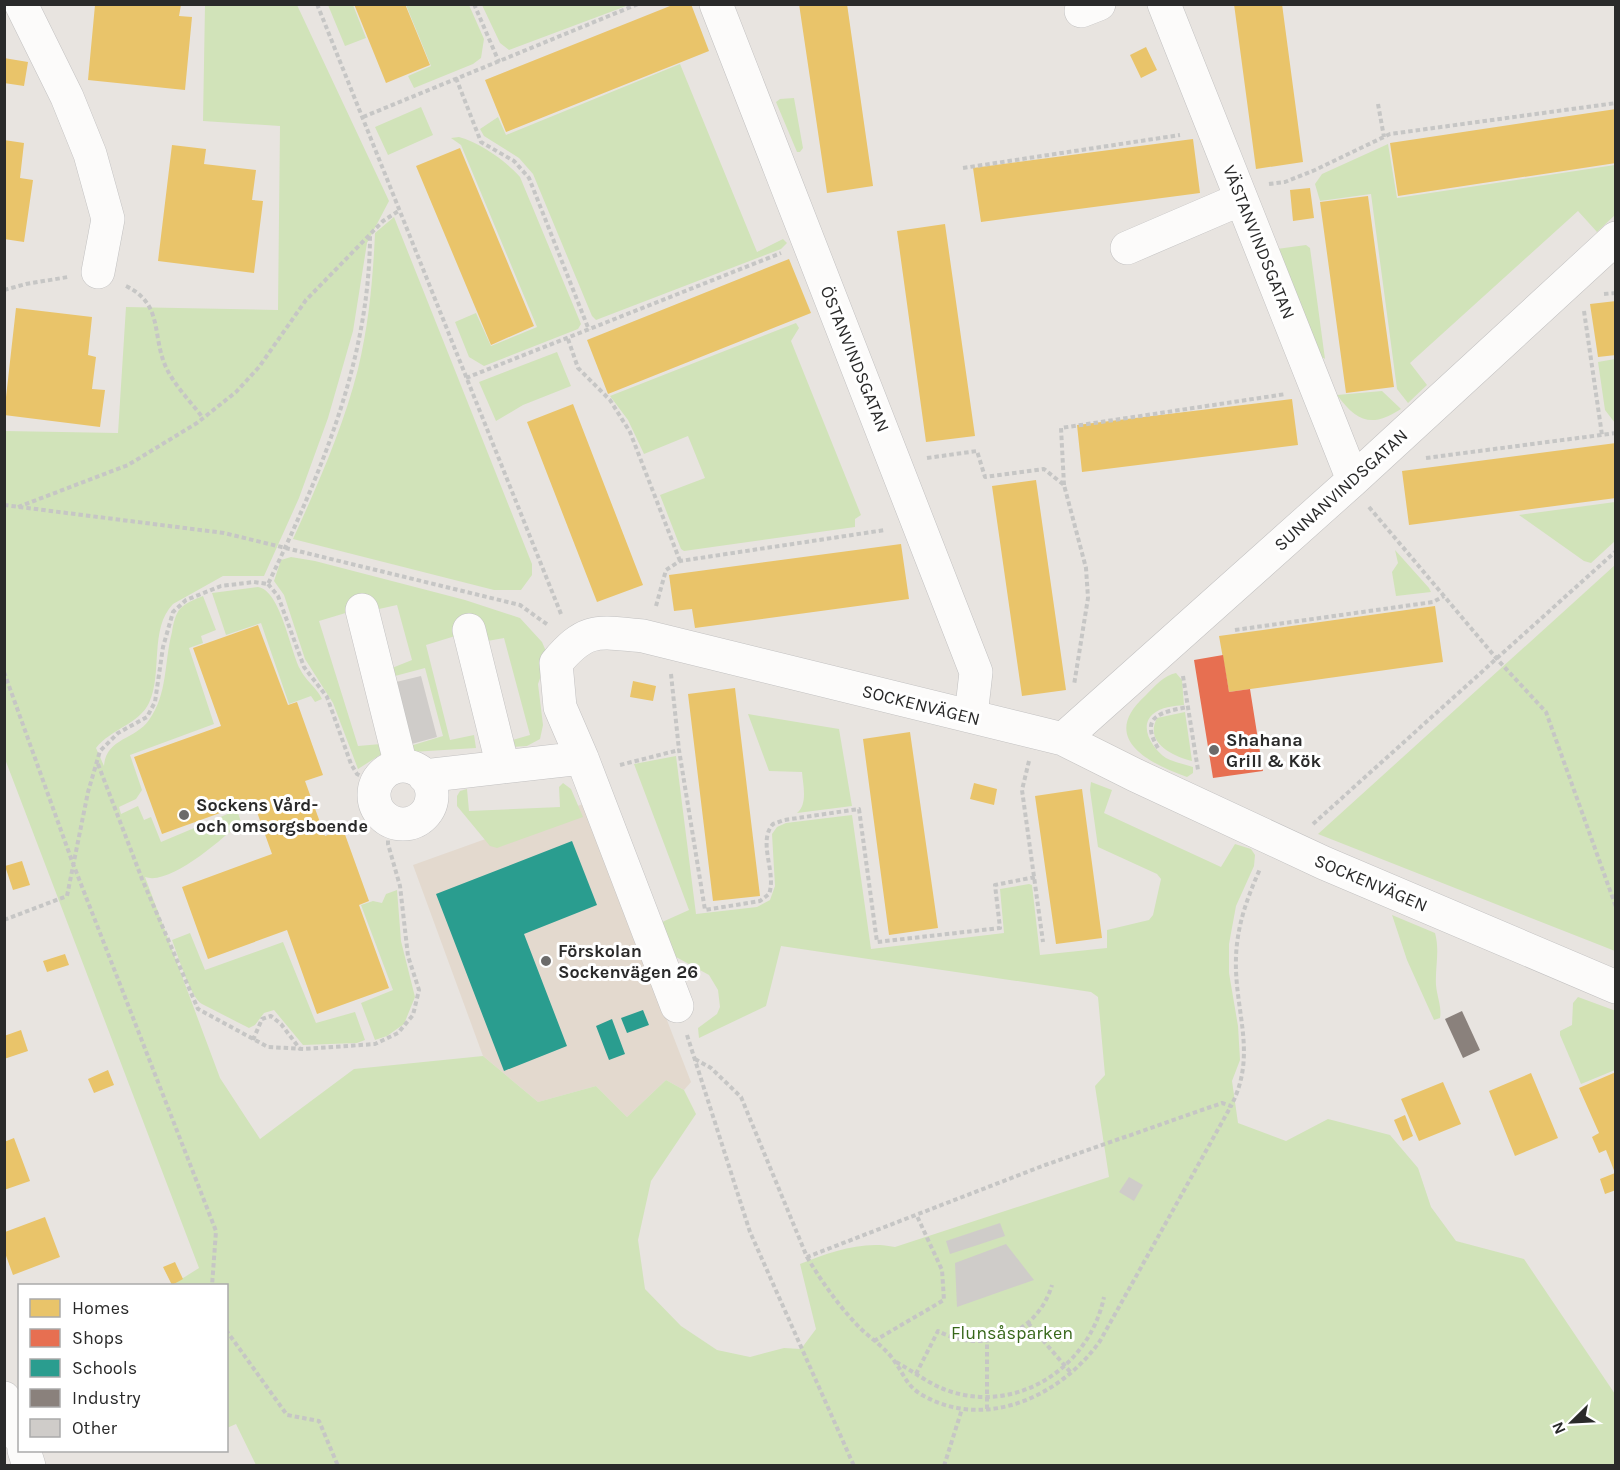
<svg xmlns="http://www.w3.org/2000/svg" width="1620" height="1470" viewBox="0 0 1620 1470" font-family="Karla,sans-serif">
	<rect width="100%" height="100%" fill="#e8e4e0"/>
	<path fill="#e3d9ce" d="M 583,804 L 691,1082 L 684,1090 L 666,1080 L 627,1117 L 596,1086 L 538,1102 L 483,1056 L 413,865 Z"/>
	<path fill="#d1e3b9" d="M 205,5 L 297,5 L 389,201 L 367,243 L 353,331 L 328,418 L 299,498 L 264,576 L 223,576 L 173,604 C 149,629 163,673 149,703 C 139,724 111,729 96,748 L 104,766 C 106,738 135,740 149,720 C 168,694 164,662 172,632 C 173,625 175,616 179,610 C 185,603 195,599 203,596 L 216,630 L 201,636 L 203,643 L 189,648 L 214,724 L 130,755 L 142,790 L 136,799 L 119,807 L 121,814 L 138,806 L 144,820 L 151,817 L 161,842 L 237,810 L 241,822 C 222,839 170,886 145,877 L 220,1078 L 260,1139 L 354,1069 L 483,1056 L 538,1102 L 596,1086 L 627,1117 L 666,1080 L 684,1090 L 696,1114 L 651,1181 L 638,1240 L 645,1289 L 681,1326 L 717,1350 L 750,1357 L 784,1348 L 801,1349 L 816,1329 L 800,1264 C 830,1252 863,1240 895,1247 L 1109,1177 L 1095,1086 L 1105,1075 L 1098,997 L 1091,992 L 781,946 L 766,1006 L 699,1038 L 698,1028 L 717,1014 L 720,1007 L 718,990 L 709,975 L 676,957 L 660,923 L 689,910 L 634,764 L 676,756 L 696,914 L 757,907 L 770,900 L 775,886 L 772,834 L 777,827 L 786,823 L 852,815 L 871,949 L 1004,933 L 1000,889 L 1029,884 L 1032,885 L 1040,955 L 1107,948 L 1107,930 L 1149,920 L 1153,915 L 1161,879 L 1157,874 L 1098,847 L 1090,790 L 1091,782 L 1112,790 L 1104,813 L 1221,867 L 1235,844 L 1251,849 L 1255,855 L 1254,866 L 1236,906 L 1229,944 L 1229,973 L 1238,1026 L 1240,1060 L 1232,1081 L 1238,1123 L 1286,1141 L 1328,1119 L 1390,1135 L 1418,1168 L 1431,1207 L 1456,1241 L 1524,1259 L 1615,1394 L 1615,1465 L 256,1465 L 236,1424 L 227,1428 L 226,1286 L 172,1285 L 199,1268 L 5,759 L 5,431 L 118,433 L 126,307 L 278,310 L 280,126 L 203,121 Z
		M 328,5 L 353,5 L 366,38 L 345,46 Z
		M 406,5 L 469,5 L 484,39 L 481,58 L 473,64 L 414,88 L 408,76 L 431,66 Z
		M 482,5 L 629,5 L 509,50 L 500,43 Z
		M 680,64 L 757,252 L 783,239 L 787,243 L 781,249 L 596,320 L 592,316 L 533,174 L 519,158 L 484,136 L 480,129 L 498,117 L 506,135 Z
		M 794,98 L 803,148 L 800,152 L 797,152 L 776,102 L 780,99 Z
		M 421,107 L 433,135 L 388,155 L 375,127 Z
		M 459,137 C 480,143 505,160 520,177 L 581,324 L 578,329 L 484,366 L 469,357 L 455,322 L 476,313 L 491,346 L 537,327 L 461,145 L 451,138 Z
		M 1388,144 L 1397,198 L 1615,165 L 1615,215 L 1597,232 L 1578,211 L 1410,363 L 1427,385 L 1408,403 L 1397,389 L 1371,194 L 1320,201 L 1315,184 L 1322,174 Z
		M 394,217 L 532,564 L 532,575 L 521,590 L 494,590 L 293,539 C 318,484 343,428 358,369 C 369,324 373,278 375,233 Z
		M 1306,245 L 1310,248 L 1325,359 L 1322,357 L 1277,249 Z
		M 796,323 L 799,328 L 791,341 L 861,515 L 855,519 L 855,527 L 684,551 L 681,549 L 660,495 L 705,478 L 688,436 L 644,454 L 628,420 L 610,396 Z
		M 557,352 L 571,386 L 523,405 L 496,421 L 479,382 Z
		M 1615,359 L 1616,359 L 1615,423 L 1605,410 L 1598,362 Z
		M 1382,391 L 1401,409 C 1372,428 1357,422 1337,395 Z
		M 1615,502 L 1615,541 L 1591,563 L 1584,561 L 1519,515 Z
		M 1395,550 L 1429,588 L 1431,592 L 1396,596 L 1392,572 L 1398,563 Z
		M 291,557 L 315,561 L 465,600 L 520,618 L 542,642 L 548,656 L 538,684 L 543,725 L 540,739 L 527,746 L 512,747 L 509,741 L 530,735 L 504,638 L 482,642 L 478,629 L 426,645 L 450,740 L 474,735 L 476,748 L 412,752 L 410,746 L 443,736 L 425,668 L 395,676 L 392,668 L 412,660 L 397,605 L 379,609 L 372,605 L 319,621 L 358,746 L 381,744 L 383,753 L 358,769 L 333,703 L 305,659 L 284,595 L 274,581 L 281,560 Z
		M 1615,565 L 1615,951 L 1318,834 Z
		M 258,587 C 280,590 290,649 300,669 C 305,680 317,688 322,699 L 315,702 L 311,696 L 289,704 L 261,623 L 226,635 L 212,593 Z
		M 1176,673 L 1182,680 L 1184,705 C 1174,706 1161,707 1153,714 C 1138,727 1153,749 1166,758 C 1173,762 1184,764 1193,767 L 1193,773 L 1187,777 C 1148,763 1098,738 1146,695 C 1154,687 1164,675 1176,673 Z
		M 1185,712 L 1192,761 C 1173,756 1144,743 1157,718 Z
		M 748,714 L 839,729 L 852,806 L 797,813 C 808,804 803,785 802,772 L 769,771 Z
		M 563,783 L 571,789 L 583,817 L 497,848 L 490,846 L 457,806 L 457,796 L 460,791 L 467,789 L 469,811 L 560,807 L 559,787 Z
		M 397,890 L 401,941 L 415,997 L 404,1024 L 387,1036 L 375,1040 L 361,1003 L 393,990 L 361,905 L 373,901 L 382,903 L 386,894 Z
		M 1392,915 L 1435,933 C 1440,951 1435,967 1436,985 C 1437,997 1442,1007 1440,1018 L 1434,1020 L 1407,960 Z
		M 190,933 L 205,970 L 283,942 L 316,1023 L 355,1012 L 365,1040 L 357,1043 L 303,1045 L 274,1010 L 264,1013 L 255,1025 L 249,1028 C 233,1020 218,1012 202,1004 C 191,999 177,953 172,940 Z
		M 1578,997 L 1616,1011 L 1615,1070 L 1581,1084 L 1560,1035 L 1560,1031 L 1572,1025 L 1573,1003 Z"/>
	<path fill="#e9c46a" d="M 354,4 L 405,4 L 430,65 L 386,83 Z
		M 675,4 L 691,4 L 709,51 L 506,132 L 485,80 Z
		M 799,4 L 847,4 L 873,186 L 827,193 Z
		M 1234,4 L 1282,4 L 1303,162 L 1256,169 Z
		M 95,5 L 181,5 L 179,16 L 192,17 L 185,90 L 88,80 Z
		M 1146,47 L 1157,70 L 1141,78 L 1130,55 Z
		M 4,58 L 28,62 L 24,86 L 4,83 Z
		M 1616,109 L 1616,163 L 1398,196 L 1390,143 Z
		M 1193,139 L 1200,193 L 981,222 L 973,168 Z
		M 4,140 L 24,143 L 20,178 L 33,180 L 24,242 L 4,239 Z
		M 172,145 L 206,149 L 204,164 L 256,170 L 252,200 L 263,201 L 254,273 L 158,261 Z
		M 460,148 L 534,326 L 491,345 L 416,166 Z
		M 1310,188 L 1314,218 L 1293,221 L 1290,190 Z
		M 1368,196 L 1394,387 L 1346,393 L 1320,202 Z
		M 945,224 L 975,436 L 926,442 L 897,231 Z
		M 789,259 L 811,313 L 608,394 L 587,340 Z
		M 1616,301 L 1616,355 L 1598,357 L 1590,304 Z
		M 16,308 L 92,317 L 88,355 L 96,357 L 92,389 L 105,390 L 100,427 L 4,415 Z
		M 1292,399 L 1298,445 L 1082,472 L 1077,425 Z
		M 573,404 L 643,585 L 597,602 L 527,422 Z
		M 1616,443 L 1616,498 L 1409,525 L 1402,471 Z
		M 1036,480 L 1066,690 L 1022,696 L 992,486 Z
		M 901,544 L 909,599 L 695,628 L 692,609 L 674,611 L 669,575 Z
		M 1435,606 L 1443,662 L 1229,692 L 1219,636 Z
		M 258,625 L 288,705 L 297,702 L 323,775 L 305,781 L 325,836 L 343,829 L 369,901 L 359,905 L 389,988 L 317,1014 L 287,930 L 208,959 L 182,887 L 272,854 L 253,801 L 162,834 L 134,757 L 221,726 L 193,648 Z
		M 633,681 L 656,686 L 653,701 L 630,697 Z
		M 735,688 L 760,896 L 713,901 L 688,694 Z
		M 910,732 L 938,928 L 889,935 L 863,739 Z
		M 974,783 L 997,789 L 994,805 L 970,799 Z
		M 1082,789 L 1102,938 L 1056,944 L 1035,796 Z
		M 22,861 L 30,885 L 13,890 L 5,866 Z
		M 65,954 L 69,965 L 47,972 L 43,961 Z
		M 21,1030 L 28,1051 L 4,1059 L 4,1036 Z
		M 108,1070 L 114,1085 L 94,1093 L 88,1079 Z
		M 1616,1072 L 1616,1190 L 1605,1194 L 1600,1179 L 1615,1173 L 1606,1150 L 1599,1153 L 1592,1137 L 1599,1133 L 1579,1088 Z
		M 1531,1073 L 1558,1138 L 1515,1156 L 1489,1091 Z
		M 1443,1082 L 1461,1124 L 1419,1141 L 1401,1099 Z
		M 1405,1115 L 1413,1136 L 1403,1141 L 1394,1120 Z
		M 14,1138 L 30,1181 L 4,1190 L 4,1142 Z
		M 45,1217 L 60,1257 L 13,1275 L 5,1253 L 5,1232 Z
		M 175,1262 L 183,1279 L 172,1285 L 163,1267 Z"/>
	<path fill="#e76f51" d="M 1223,655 L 1229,692 L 1250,689 L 1263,771 L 1213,778 L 1194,660 Z"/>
	<path fill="#2a9d8f" d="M 572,841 L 597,905 L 524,934 L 567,1046 L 504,1071 L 436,894 Z
		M 643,1010 L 649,1025 L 627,1033 L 621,1018 Z
		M 612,1019 L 625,1054 L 609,1060 L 596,1026 Z"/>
	<path fill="#8a817c" d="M 1462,1011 L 1480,1050 L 1463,1058 L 1445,1019 Z"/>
	<path fill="#cfccc9" d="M 421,676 L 437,737 L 408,745 L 392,683 Z
		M 1129,1177 L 1143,1185 L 1134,1201 L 1119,1192 Z
		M 1000,1223 L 1005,1236 L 950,1254 L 946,1241 Z
		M 1006,1244 L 1034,1280 L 957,1307 L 955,1263 Z"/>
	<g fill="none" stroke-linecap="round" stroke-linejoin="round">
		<defs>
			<path id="minor" d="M 21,4 L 67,97 L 90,154 L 108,219 L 98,272
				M 716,4 L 976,672 L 971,716
				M 1164,4 L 1353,480
				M 1081,11 L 1099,4
				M 1127,248 L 1241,199
				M 362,610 L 401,766
				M 469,630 L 503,767
				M 1063,739 L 1353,480 L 1616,238
				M374 795a29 29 0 1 1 58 0a29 29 0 1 1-58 0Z
				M 424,776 L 582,758
				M 677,1006 L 582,758 L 560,707 L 556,663 C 587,626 598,632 643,636 L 1063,739 L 1135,775 L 1324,863 L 1616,987
				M 4,1398 L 20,1438
				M 24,1450 L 29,1466"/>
		</defs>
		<use href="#minor" stroke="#c2c1c1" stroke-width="34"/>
		<path stroke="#c6c6c5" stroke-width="4" stroke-dasharray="4.5 3" stroke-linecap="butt" d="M 317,4 L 561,614
			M 474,4 L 499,62
			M 456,78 L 481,142 L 514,161 L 529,178 L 589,330
			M 1378,104 L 1384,137
			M 363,117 L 638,4
			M 963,168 L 1180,135
			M 1269,184 L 1285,182 L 1315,170 L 1390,134 L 1616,103
			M 126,286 C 163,304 152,334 165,365 C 173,384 191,402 203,418
			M 4,290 L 26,284 L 68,277
			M 1604,294 L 1616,293
			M 1584,311 L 1602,435
			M 568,339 L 578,368 L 610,400 L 630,432 L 680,561
			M 466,378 L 781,253
			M 927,458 L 977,451 L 985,477 L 1044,469 L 1064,485 L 1086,568 L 1088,598 L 1074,685
			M 1426,458 L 1616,433
			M 1064,485 L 1061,428 L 1286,394
			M 4,505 L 224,533 L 520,605 L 548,625
			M 18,507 L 128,465 L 197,423 L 236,392 L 259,367 L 306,300 L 383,221 L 400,210
			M 1369,507 L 1497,659 L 1546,712 L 1616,907
			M 268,584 L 278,596 L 304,667 L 327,697 L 351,764 L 357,774 L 373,782
			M 656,606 L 666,570 L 680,561 L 885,530
			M 1235,630 L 1433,602 L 1444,596
			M 4,672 L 72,861 L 216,1231 L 212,1286
			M 671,674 L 679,750 L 705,910 L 760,901 L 769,894 C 777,873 757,842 773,824 L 784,820 L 859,809 L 877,942 L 1000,928 L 995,885 L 1035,877
			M 1183,676 L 1198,770
			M 1158,748 C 1139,716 1161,712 1188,707
			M 1029,761 L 1022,790 L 1043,942
			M 98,764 L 142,879 L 198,1009 L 268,1047 L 304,1049 L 375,1044 L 398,1033 L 413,1015 L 419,990 L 408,956 L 400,886 L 388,844 L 388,820
			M 620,765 L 679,750
			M 1313,824 L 1616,551
			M 4,920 L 67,896 L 88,792 L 100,751 L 118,733 L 147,717 L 155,702 L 163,647 L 173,612 L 186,600 L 221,586 L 254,582 L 268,584 C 321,473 370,359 370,234
			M 687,1035 L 750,1232 L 854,1466
			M 253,1040 L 262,1019 L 271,1016 L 281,1024 L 300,1049
			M 695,1059 L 711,1068 L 741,1097 L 807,1257 L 1045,1165 L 1222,1103 L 1231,1106 C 1258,1054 1234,1011 1236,957 C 1237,926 1247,898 1260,869
			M 807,1257 C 822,1282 838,1305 859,1327 C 870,1338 887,1349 895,1362 C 905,1376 907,1387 924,1396 C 987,1431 1062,1395 1100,1341 L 1231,1106
			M 1028,1323 L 1072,1374
			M 226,1330 L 287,1415 L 319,1421 L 338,1466
			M 874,1341 L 944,1300 L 942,1270 L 917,1216
			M 896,1362 C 915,1372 931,1386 952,1392 C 1021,1413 1090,1365 1104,1297
			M 916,1374 L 938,1331 C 983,1355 1037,1335 1052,1285
			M 987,1409 L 987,1342
			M 944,1466 L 962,1409"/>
		<use href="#minor" stroke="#fcfbfa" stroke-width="33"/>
	</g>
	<g fill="#6c6b6a" stroke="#fff" stroke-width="2">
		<circle cx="1214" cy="750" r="6"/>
		<circle cx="184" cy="815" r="6"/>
		<circle cx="546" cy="961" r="6"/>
	</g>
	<g text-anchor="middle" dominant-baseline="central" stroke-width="6" stroke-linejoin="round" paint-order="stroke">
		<g font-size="18" fill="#2a2a2a" stroke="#fff">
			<text transform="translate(1259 242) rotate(68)">VÄSTANVINDSGATAN</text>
			<text transform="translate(855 359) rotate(68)">ÖSTANVINDSGATAN</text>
			<text transform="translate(1341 490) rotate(-42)">SUNNANVINDSGATAN</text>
			<text transform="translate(921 705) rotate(14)">SOCKENVÄGEN</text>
			<text transform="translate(1371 883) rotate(23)">SOCKENVÄGEN</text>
		</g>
		<g font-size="18" font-weight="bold" fill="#2a2a2a" stroke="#fff" text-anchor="start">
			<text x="1226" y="740">Shahana<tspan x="1226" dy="21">Grill &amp; Kök</tspan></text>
			<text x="196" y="805">Sockens Vård-<tspan x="196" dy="21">och omsorgsboende</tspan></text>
			<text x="558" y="951">Förskolan<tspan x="558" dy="21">Sockenvägen 26</tspan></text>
		</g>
		<g font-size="18" fill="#37671a" stroke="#fff">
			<text x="1012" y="1333">Flunsåsparken</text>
		</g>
	</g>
	<rect width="1620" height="1470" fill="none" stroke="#2a2a2a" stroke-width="12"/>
	<rect x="18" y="1284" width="210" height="168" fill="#ffffff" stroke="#aaaaaa" stroke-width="1.5"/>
	<rect x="30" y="1299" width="30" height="18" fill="#e9c46a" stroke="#aaaaaa" stroke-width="1.5"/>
	<text x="72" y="1314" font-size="18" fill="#2a2a2a">Homes</text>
	<rect x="30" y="1329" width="30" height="18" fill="#e76f51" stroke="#aaaaaa" stroke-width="1.5"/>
	<text x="72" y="1344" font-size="18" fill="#2a2a2a">Shops</text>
	<rect x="30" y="1359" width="30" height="18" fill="#2a9d8f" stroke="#aaaaaa" stroke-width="1.5"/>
	<text x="72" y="1374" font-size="18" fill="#2a2a2a">Schools</text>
	<rect x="30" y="1389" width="30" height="18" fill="#8a817c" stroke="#aaaaaa" stroke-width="1.5"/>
	<text x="72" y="1404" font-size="18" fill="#2a2a2a">Industry</text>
	<rect x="30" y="1419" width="30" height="18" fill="#cfccc9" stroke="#aaaaaa" stroke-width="1.5"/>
	<text x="72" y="1434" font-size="18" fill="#2a2a2a">Other</text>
	<g transform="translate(1572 1422) rotate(246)" stroke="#ffffff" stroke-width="4.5" paint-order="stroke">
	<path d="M0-4.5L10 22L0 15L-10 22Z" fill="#2a2a2a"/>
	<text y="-9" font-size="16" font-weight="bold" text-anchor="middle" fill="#2a2a2a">N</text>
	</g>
</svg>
